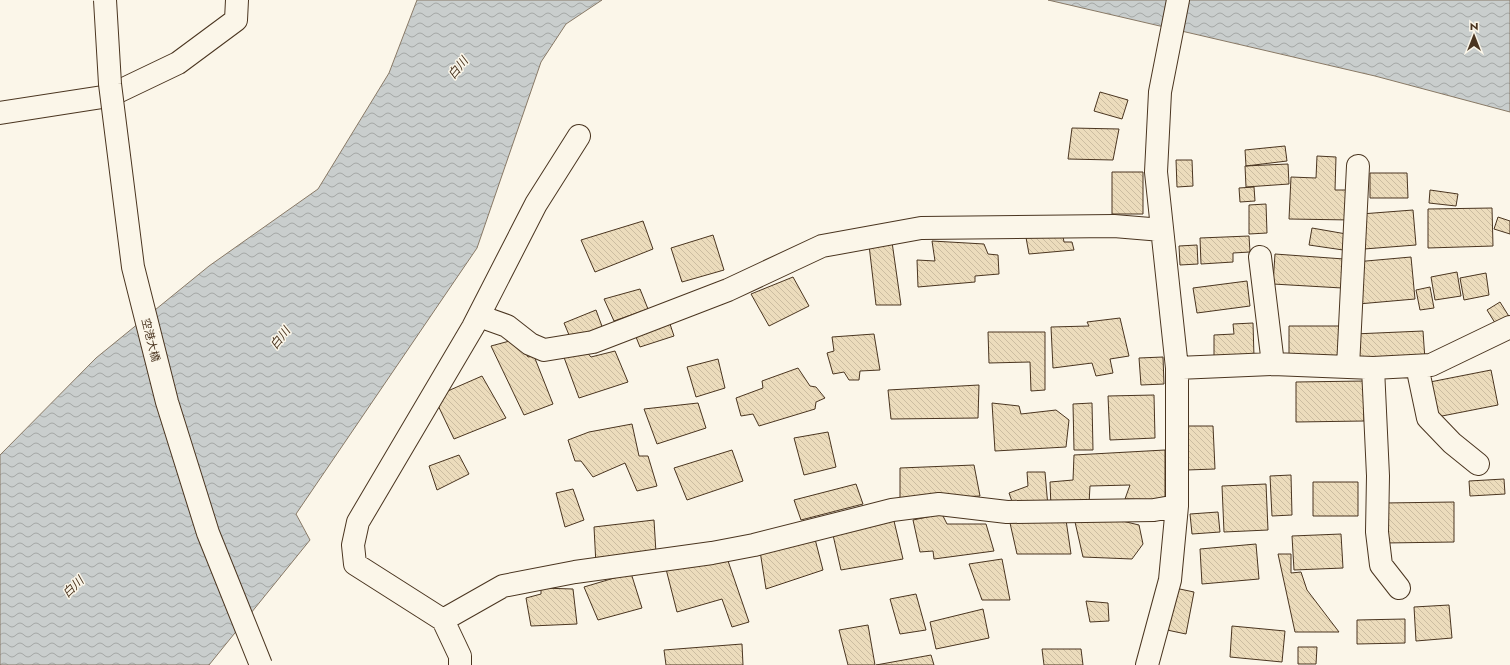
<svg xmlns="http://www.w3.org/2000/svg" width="1510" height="665" viewBox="0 0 1510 665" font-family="Jost,'Noto Sans JP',sans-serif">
	<defs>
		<pattern id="water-waves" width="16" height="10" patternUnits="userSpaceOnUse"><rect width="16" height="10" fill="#c9cecd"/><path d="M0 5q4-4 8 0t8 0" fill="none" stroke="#a5a8a6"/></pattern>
		<pattern id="building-back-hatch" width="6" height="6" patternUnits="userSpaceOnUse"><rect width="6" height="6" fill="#ecdcbc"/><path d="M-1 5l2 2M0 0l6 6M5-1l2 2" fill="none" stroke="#ccbda1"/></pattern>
	</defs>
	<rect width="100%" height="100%" fill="#fbf6e9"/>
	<path fill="url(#water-waves)" stroke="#887966" d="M 417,0 L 602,0 L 566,24 L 541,62 L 477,248 L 296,514 L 310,540 L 209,665 L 0,665 L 0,455 L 96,358 L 209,266 L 318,189 L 389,73 Z
		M 1048,0 L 1510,0 L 1510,112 L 1375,76 Z"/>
	<path fill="url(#building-back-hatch)" stroke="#4a3520" d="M 1100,92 L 1128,100 L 1122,119 L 1094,111 Z
		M 1072,128 L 1119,129 L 1113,160 L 1068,159 Z
		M 1285,146 L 1287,161 L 1246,166 L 1245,150 Z
		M 1317,156 L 1336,157 L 1335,190 L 1351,190 L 1351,220 L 1289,219 L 1291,177 L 1316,178 Z
		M 1176,160 L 1192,160 L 1193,186 L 1177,187 Z
		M 1288,164 L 1289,184 L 1246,187 L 1245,166 Z
		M 1112,172 L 1143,172 L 1143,214 L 1112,214 Z
		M 1370,173 L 1407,173 L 1408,198 L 1370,198 Z
		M 1254,187 L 1255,201 L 1240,202 L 1239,188 Z
		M 1430,190 L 1458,194 L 1456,206 L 1429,203 Z
		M 1266,204 L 1267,233 L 1249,234 L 1249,205 Z
		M 1492,208 L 1493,246 L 1428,248 L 1428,209 Z
		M 1413,210 L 1416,245 L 1364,249 L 1361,214 Z
		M 1498,217 L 1510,221 L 1510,234 L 1494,229 Z
		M 643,221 L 653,249 L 595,272 L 581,240 Z
		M 1061,226 L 1064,242 L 1072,242 L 1074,250 L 1029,254 L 1025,232 Z
		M 1312,228 L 1352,235 L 1350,251 L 1309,245 Z
		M 713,235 L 724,270 L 682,282 L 671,248 Z
		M 1249,236 L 1250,252 L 1233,253 L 1233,262 L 1201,264 L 1200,238 Z
		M 932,241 L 984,244 L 988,254 L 998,255 L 999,274 L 975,276 L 975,282 L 918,287 L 917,260 L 935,261 Z
		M 892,242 L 901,305 L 876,305 L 869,245 Z
		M 1197,245 L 1198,264 L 1180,265 L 1179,246 Z
		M 1275,254 L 1344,259 L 1342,288 L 1273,284 Z
		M 1411,257 L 1415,299 L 1358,304 L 1355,262 Z
		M 1457,272 L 1461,296 L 1435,300 L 1431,277 Z
		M 1486,273 L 1489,295 L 1464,300 L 1460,278 Z
		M 793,277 L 809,306 L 769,326 L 751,294 Z
		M 1247,281 L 1250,306 L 1197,313 L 1193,288 Z
		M 1430,287 L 1434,308 L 1420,310 L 1416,290 Z
		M 640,289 L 648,309 L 614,321 L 604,299 Z
		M 1500,302 L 1510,318 L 1497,326 L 1487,310 Z
		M 596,310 L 603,329 L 572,342 L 564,323 Z
		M 668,318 L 674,336 L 640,347 L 632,327 Z
		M 1120,318 L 1129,356 L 1110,359 L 1113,373 L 1096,376 L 1092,363 L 1053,368 L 1051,327 L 1089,326 L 1087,322 Z
		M 1253,323 L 1254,357 L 1214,358 L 1214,335 L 1234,334 L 1233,324 Z
		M 1289,326 L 1340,326 L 1340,359 L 1289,359 Z
		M 1423,331 L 1425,360 L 1355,363 L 1354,334 Z
		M 988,332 L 1045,332 L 1045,390 L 1031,391 L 1030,362 L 989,363 Z
		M 874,334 L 880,370 L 860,371 L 859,380 L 849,380 L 844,372 L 833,374 L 827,353 L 834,351 L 832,337 Z
		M 517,339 L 528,357 L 534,356 L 553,404 L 524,415 L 491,346 Z
		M 584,349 L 591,357 L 615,351 L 628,382 L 579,398 L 562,352 Z
		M 1163,357 L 1164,384 L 1141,385 L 1139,358 Z
		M 718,359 L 725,388 L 696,397 L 687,367 Z
		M 798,368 L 810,386 L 816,387 L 825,398 L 816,402 L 815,409 L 759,426 L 753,414 L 741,416 L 736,398 L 763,388 L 762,381 Z
		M 1491,370 L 1498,405 L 1437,417 L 1430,382 Z
		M 482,376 L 506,418 L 454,439 L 434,397 Z
		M 1364,381 L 1364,421 L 1296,422 L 1296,382 Z
		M 979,385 L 978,418 L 891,419 L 888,390 Z
		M 1154,395 L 1155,438 L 1110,440 L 1108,396 Z
		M 698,403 L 706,428 L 657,444 L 644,409 Z
		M 992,403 L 1019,406 L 1021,414 L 1056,410 L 1069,420 L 1066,447 L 995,451 Z
		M 1092,403 L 1093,450 L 1074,450 L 1073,404 Z
		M 632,424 L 639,456 L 648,456 L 657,486 L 637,491 L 625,463 L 593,477 L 581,461 L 575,461 L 568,440 L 589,432 Z
		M 1185,426 L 1213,426 L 1215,469 L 1187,470 Z
		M 828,432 L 836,467 L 804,475 L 794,438 Z
		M 732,450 L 743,481 L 687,500 L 674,468 Z
		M 1165,450 L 1165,500 L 1125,499 L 1130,485 L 1090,486 L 1089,504 L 1051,508 L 1050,482 L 1073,480 L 1074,455 Z
		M 459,455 L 469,474 L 437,490 L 429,466 Z
		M 974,465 L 980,496 L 900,500 L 900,468 Z
		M 1027,472 L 1045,472 L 1048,507 L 1014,507 L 1009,493 L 1028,486 Z
		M 1291,475 L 1292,515 L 1272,516 L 1270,476 Z
		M 1504,479 L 1505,494 L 1470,496 L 1469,481 Z
		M 1313,482 L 1358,482 L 1358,516 L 1313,516 Z
		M 856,484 L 863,504 L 801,520 L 794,500 Z
		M 1266,484 L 1268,530 L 1224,532 L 1222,486 Z
		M 573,489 L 584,520 L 565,527 L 556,493 Z
		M 1454,502 L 1454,542 L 1385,543 L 1384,503 Z
		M 1218,512 L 1220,532 L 1192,534 L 1190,514 Z
		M 942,514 L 947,524 L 986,524 L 994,551 L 934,559 L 933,551 L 920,552 L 913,520 Z
		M 654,520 L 656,553 L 596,565 L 594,527 Z
		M 1066,520 L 1071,554 L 1017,554 L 1010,523 Z
		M 1118,520 L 1139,525 L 1143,544 L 1132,559 L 1083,557 L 1075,522 Z
		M 894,521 L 903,559 L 841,570 L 833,535 Z
		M 1341,534 L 1343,568 L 1294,570 L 1292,536 Z
		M 815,539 L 823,570 L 766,589 L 760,551 Z
		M 1256,544 L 1259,579 L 1202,584 L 1200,549 Z
		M 1278,554 L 1291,554 L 1291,573 L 1301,572 L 1307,590 L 1339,632 L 1295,632 Z
		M 727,558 L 749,622 L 732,627 L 722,599 L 677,612 L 666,569 Z
		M 1002,559 L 1010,600 L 982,600 L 969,564 Z
		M 631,573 L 642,608 L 598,620 L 584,587 Z
		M 541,588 L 573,589 L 577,624 L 531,626 L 526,598 L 541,594 Z
		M 1175,588 L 1194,592 L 1186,634 L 1167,630 Z
		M 916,594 L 926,630 L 900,634 L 890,599 Z
		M 1086,601 L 1108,603 L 1109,621 L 1090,622 Z
		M 1449,605 L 1452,638 L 1416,641 L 1414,607 Z
		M 983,609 L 989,638 L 936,649 L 930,622 Z
		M 1405,619 L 1405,643 L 1357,644 L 1357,620 Z
		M 868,625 L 875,665 L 848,665 L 839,630 Z
		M 1232,626 L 1285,631 L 1282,662 L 1230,657 Z
		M 742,644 L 743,665 L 666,665 L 664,650 Z
		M 1298,647 L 1317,647 L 1316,664 L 1298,664 Z
		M 1042,649 L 1081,649 L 1083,665 L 1044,665 Z
		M 931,655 L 934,665 L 876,665 Z"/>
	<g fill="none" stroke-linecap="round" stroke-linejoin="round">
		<defs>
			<path id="minor" d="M 0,113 L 109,96 L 178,63 L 236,20 L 237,0
				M 1260,257 L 1273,364
				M 479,316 L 507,326 L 530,344 L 544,350 L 593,342 L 728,290 L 822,246 L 921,228 L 1114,226 L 1162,230
				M 1417,366 L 1428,418 L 1452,443 L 1478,464
				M 1348,367 L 1358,166
				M 1177,368 L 1273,364 L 1373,368 L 1431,365 L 1510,327
				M 1373,368 L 1378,476 L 1377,532 L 1381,565 L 1399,588
				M 443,620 L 503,586 L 575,572 L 712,553 L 754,545 L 892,510 L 939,504 L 1007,512 L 1154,510 L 1177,506
				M 460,665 L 460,656 L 443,620 L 355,564 L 353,545 L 358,522 L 473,327 L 536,204 L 579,136
				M 1147,665 L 1170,580 L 1177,506 L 1177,368 L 1156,172 L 1160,92 L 1178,0"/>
		</defs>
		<use href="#minor" stroke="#4a3520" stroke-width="24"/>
		<use href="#minor" stroke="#fbf6e9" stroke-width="22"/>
		<defs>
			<path id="major-bridge" d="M 105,0 L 110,84 L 133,267 L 167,402 L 208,533 L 261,665"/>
		</defs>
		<use href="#major-bridge" stroke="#4a3520" stroke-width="24" stroke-linecap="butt"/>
		<use href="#major-bridge" stroke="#fbf6e9" stroke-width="22"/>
	</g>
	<g text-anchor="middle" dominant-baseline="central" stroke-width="3" stroke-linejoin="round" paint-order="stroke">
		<g font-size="11" fill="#4a3520" stroke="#fbf6e9">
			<text transform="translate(151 340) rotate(76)">空港大橋</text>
		</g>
		<g font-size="12" font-style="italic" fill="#4a3520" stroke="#fbf6e9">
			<text transform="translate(458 68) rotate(-51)">白川</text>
			<text transform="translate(280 338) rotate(-52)">白川</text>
			<text transform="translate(73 587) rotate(-44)">白川</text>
		</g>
	</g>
	<g transform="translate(1474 36)" stroke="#fbf6e9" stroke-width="3" paint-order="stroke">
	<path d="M0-3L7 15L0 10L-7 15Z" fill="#4a3520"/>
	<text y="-6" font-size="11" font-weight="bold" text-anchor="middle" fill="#4a3520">N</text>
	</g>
</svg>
